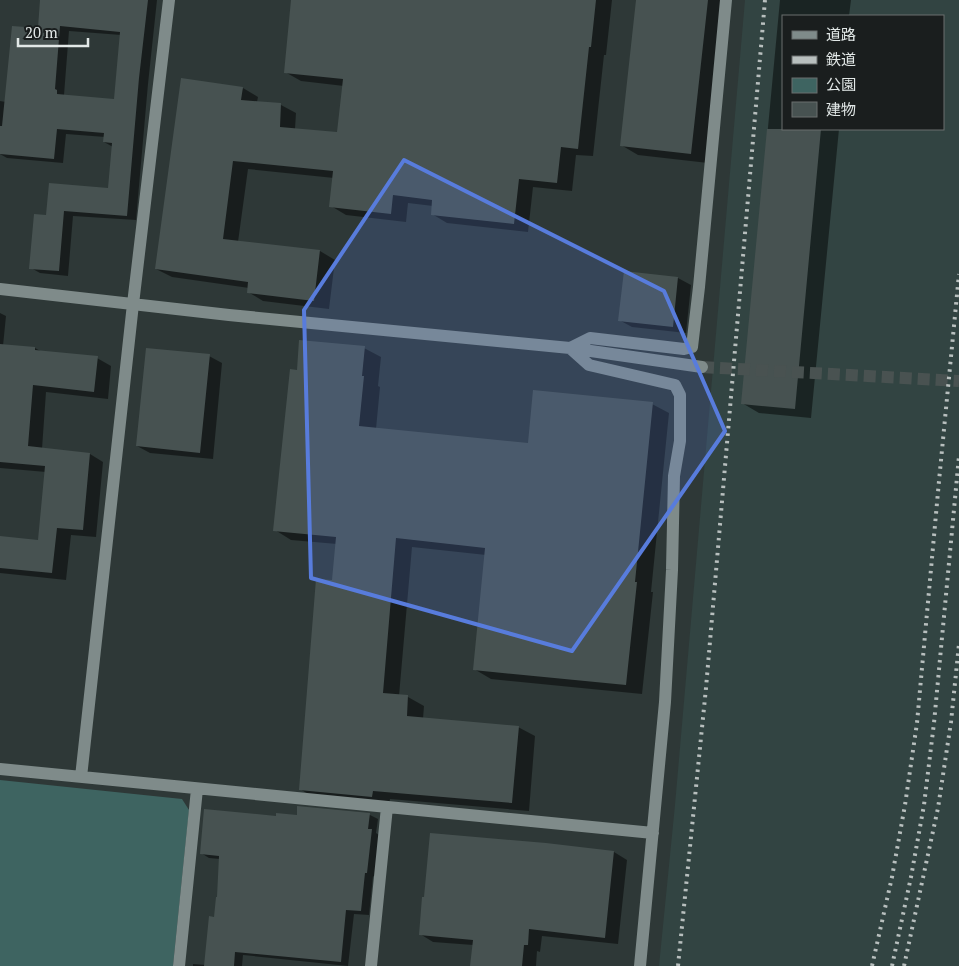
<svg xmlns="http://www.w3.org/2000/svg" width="959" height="966" viewBox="0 0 959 966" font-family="'PT Serif','Noto Sans JP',serif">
	<rect width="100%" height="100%" fill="#2e3837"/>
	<path fill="#324442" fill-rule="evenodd" d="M 745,0 L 959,0 L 959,966 L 659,966 L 675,805 ZM 783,16 L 943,16 L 943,129 L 783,129 Z"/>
	<path fill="#3e6461" d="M 0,780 L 182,799 L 189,810 L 173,966 L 0,966 Z"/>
	<path fill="#0007" fill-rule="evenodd" d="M 42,0 L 157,0 L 148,84 L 136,220 L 73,216 L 68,276 L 40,273 L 31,268 L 47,217 L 109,189 L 113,147 L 104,142 L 105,137 L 66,134 L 63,163 L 7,158 L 0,154 L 0,101 L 6,102 L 39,30 ZM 69,31 L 121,35 L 115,100 L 67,96 L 64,95 Z
		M 293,0 L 612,0 L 606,55 L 604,55 L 593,156 L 576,155 L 572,191 L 533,187 L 528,232 L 447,223 L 432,214 L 433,206 L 408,203 L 406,222 L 346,215 L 331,206 L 334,178 L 248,169 L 238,242 L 320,251 L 335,260 L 329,309 L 263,301 L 248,292 L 249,288 L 172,277 L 156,269 L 243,88 L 258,97 L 257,102 L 281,105 L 296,113 L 295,129 L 339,134 L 344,86 L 301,81 L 285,72 Z
		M 637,0 L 725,0 L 708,163 L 638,155 L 621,145 Z
		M 780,0 L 851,0 L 849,16 L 783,16 L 783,129 L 839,129 L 811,418 L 759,413 L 742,403 Z
		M 625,272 L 678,278 L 691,285 L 686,333 L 632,327 L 619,320 Z
		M 0,313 L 6,316 L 3,346 L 35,348 L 42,352 L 97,358 L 111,366 L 108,399 L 46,392 L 42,449 L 90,454 L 103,462 L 96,537 L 71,535 L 66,580 L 0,573 L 0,537 L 39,541 L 46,472 L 0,468 Z
		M 364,348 L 381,357 L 378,386 L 380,387 L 376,429 L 529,445 L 652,404 L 669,413 L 651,592 L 653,592 L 642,694 L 491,679 L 474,669 L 486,555 L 412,547 L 399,696 L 408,697 L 424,706 L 423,719 L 518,727 L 535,736 L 529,811 L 390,799 L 389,806 L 316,799 L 300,789 L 334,581 L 337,544 L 291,540 L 275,530 Z
		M 209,356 L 222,363 L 213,459 L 150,453 L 137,446 Z
		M 370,815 L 378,819 L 376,833 L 379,835 L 375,877 L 373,876 L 369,915 L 354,914 L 348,966 L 243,955 L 242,966 L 193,966 L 193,964 L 206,965 L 218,898 L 220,859 L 209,858 L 201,853 L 277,817 Z
		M 546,845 L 614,852 L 627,860 L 618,944 L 542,936 L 540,952 L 537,951 L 536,966 L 472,966 L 473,945 L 433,942 L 420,934 Z"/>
	<path fill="#475251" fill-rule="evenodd" d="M 40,0 L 148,0 L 139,78 L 127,216 L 64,211 L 59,271 L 29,269 L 34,214 L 46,215 L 49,183 L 108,188 L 112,143 L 103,142 L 104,133 L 57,129 L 54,159 L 0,154 L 0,126 L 2,126 L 12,26 L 38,28 ZM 60,26 L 120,32 L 114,99 L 57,94 L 57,90 L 55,89 Z
		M 291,0 L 596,0 L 591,47 L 589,47 L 578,149 L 561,147 L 557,183 L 519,179 L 514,224 L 431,215 L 432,200 L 393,195 L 391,214 L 329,207 L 333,171 L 233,161 L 223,239 L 320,250 L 314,301 L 247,293 L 248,282 L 155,269 L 181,78 L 243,87 L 241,100 L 281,103 L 280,127 L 337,132 L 343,79 L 284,73 Z
		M 636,0 L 708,0 L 691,154 L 620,146 Z
		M 767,129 L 821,129 L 795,409 L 741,404 Z
		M 624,271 L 678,277 L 673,327 L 618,321 Z
		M 299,340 L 365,346 L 362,376 L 364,376 L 359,426 L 528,443 L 533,390 L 653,402 L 635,582 L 637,582 L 626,685 L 473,670 L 485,548 L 396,538 L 383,693 L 408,695 L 407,716 L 519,726 L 512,803 L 373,791 L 372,797 L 299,790 L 316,579 L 332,580 L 336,537 L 273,531 L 290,369 L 297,370 Z
		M 0,344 L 35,347 L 35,350 L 98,356 L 94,392 L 33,385 L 28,446 L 90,453 L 83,530 L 57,528 L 52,573 L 0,568 L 0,536 L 38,540 L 45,466 L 0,462 Z
		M 146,348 L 210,354 L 200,453 L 136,446 Z
		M 297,806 L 370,813 L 368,829 L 372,829 L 367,873 L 365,873 L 361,911 L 346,910 L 341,962 L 235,952 L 234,966 L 204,966 L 209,916 L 214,917 L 216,897 L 217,897 L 219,856 L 200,854 L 204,809 L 276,816 L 276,813 L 297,815 Z
		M 430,833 L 546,843 L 614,851 L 605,938 L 529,929 L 528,945 L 524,945 L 522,966 L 470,966 L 473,940 L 419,935 L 422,897 L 424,897 Z"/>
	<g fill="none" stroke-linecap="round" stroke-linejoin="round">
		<path stroke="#495251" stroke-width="12" stroke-dasharray="12 6" stroke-linecap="butt" d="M 702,367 L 959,381"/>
		<path stroke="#7f8b8a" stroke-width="12" d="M 0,289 L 229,315 L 570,348 L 702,367
			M 0,769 L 653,833
			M 81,777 L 133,304 L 169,0
			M 179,966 L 197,789
			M 371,966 L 387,807
			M 640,966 L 665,702 L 672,570 L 674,476 L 680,441 L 680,395 L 675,385 L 589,365 L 570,348 L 590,338 L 684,349 L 692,347 L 699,287 L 726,0"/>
		<path stroke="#b8bfbe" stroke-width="4" stroke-dasharray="2.5 5" stroke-linecap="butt" d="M 678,966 L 706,688 L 765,0
			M 872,966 L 892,877 L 905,805 L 917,723 L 939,481 L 959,274
			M 892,966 L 911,877 L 924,805 L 934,723 L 959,456
			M 904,966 L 938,808 L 951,722 L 959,644"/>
	</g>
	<path fill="#587cdc" fill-opacity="0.2" stroke="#587cdc" stroke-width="4" stroke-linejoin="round" d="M 404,160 L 664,291 L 725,431 L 572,651 L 311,578 L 304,310 Z"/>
	<rect x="782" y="15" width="162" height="115" fill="#1a1e1e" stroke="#6a6f6e"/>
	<rect x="792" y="31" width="25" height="8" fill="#7f8b8a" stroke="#6a6f6e"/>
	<text x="826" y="40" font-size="15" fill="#e2e8e7">道路</text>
	<rect x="792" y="56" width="25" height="8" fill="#b8bfbe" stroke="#6a6f6e"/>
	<text x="826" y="65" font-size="15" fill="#e2e8e7">鉄道</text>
	<rect x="792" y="78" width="25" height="15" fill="#3e6461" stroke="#6a6f6e"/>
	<text x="826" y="90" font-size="15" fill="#e2e8e7">公園</text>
	<rect x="792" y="102" width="25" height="15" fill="#475251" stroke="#6a6f6e"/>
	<text x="826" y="115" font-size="15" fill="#e2e8e7">建物</text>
	<path d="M18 38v8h70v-8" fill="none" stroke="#e2e8e7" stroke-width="2.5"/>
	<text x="25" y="38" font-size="15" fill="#e2e8e7" stroke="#1a1e1e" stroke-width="4" paint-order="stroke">20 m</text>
</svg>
